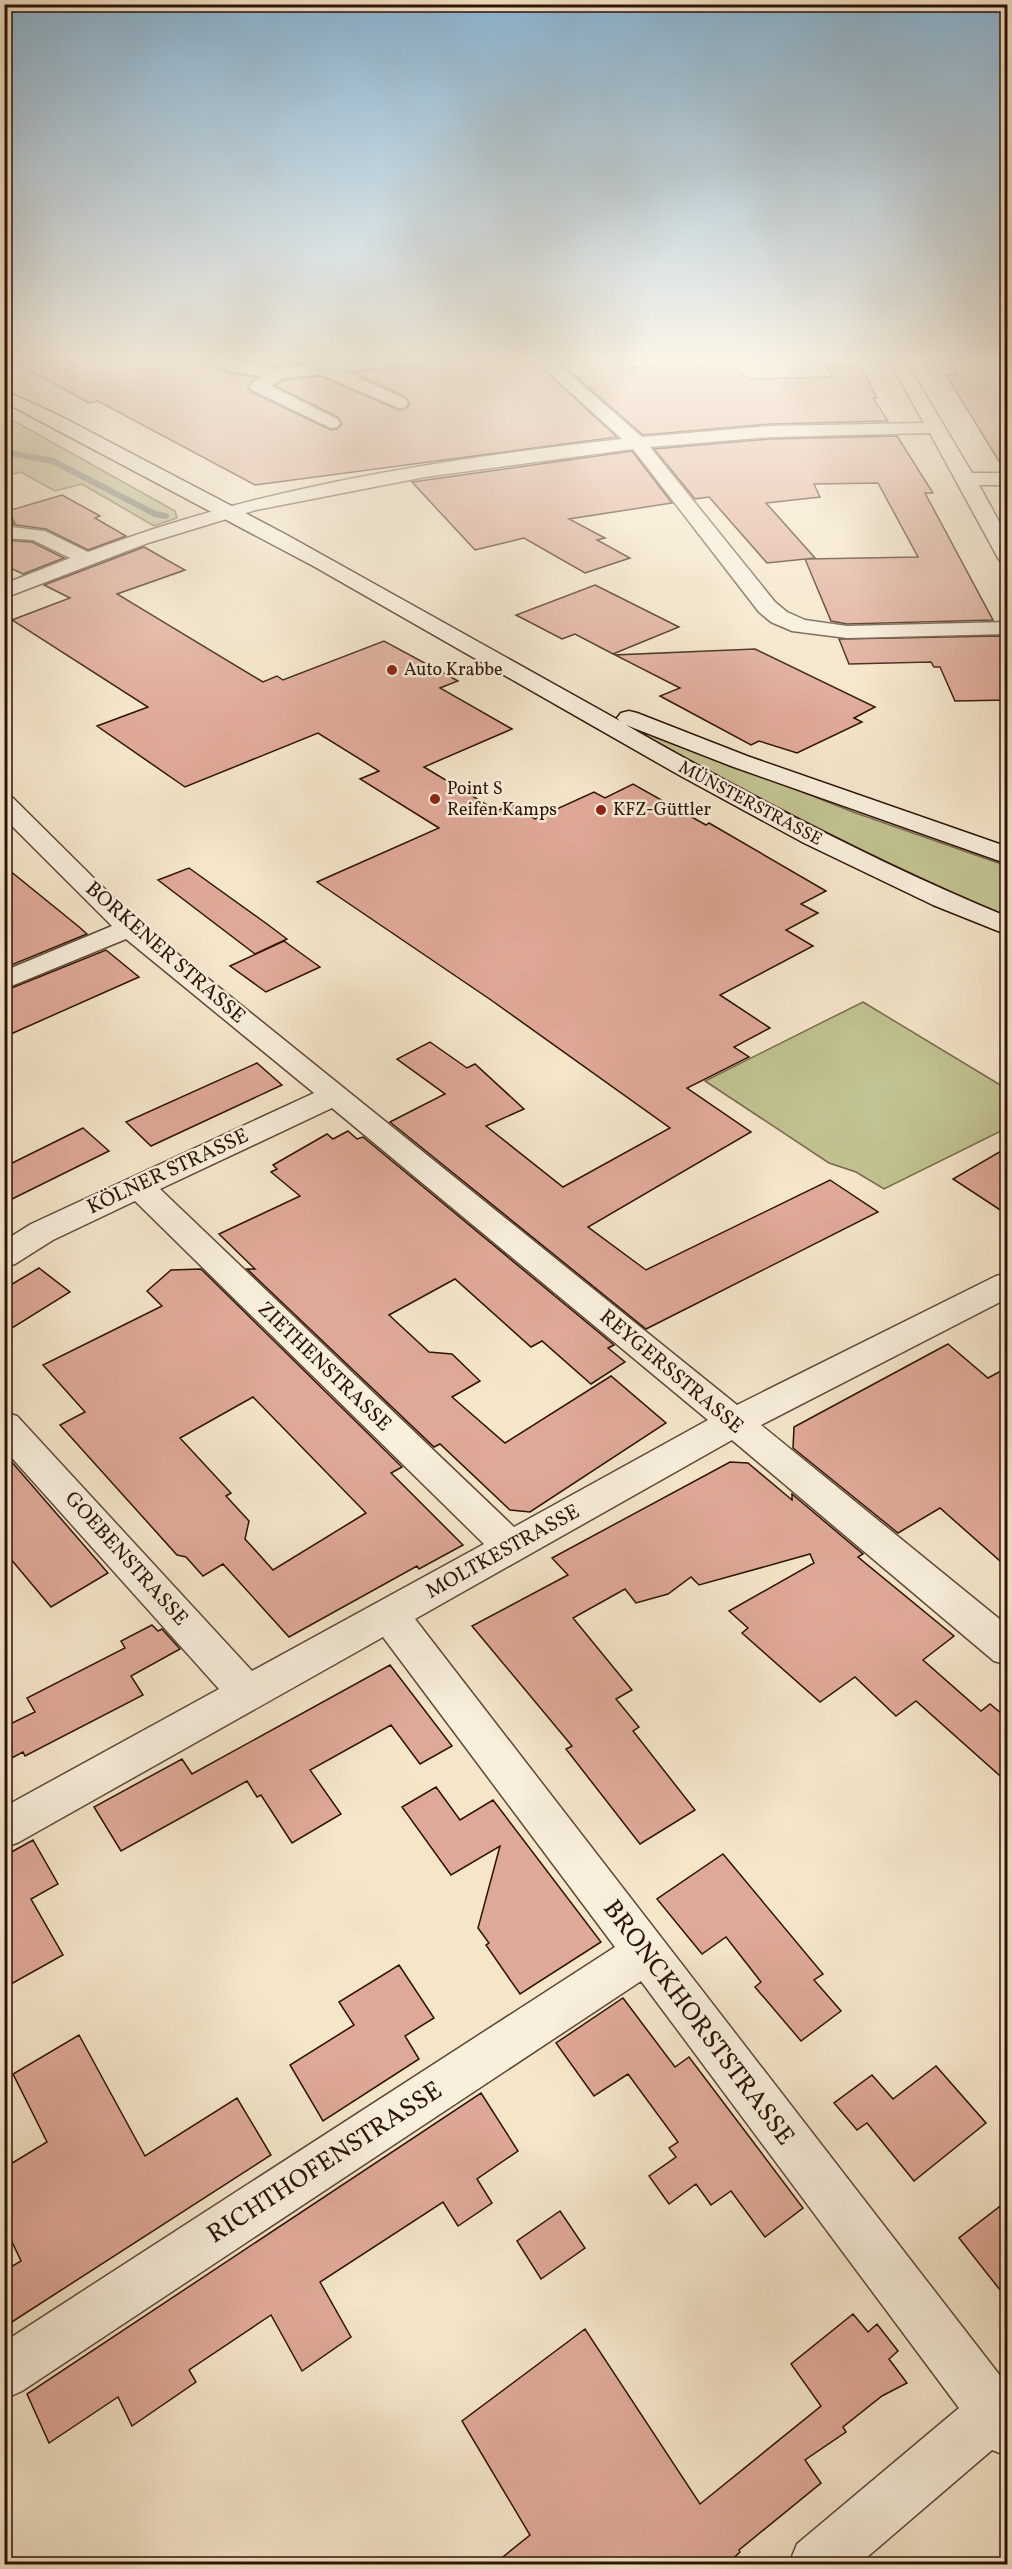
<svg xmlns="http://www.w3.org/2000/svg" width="1012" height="2569" viewBox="0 0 1012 2569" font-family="Vollkorn,serif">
	<rect width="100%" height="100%" fill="#f5e6ca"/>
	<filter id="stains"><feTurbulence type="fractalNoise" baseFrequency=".00333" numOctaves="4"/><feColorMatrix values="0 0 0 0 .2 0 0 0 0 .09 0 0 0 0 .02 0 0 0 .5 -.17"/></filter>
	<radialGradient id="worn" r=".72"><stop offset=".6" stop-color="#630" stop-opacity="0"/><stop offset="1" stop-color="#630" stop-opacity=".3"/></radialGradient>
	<path fill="#c2c392" stroke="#786a4c" stroke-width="1.5" d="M 5,416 L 175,511 L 177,518 L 154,526 L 82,484 L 55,491 L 21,472 L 5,476 Z
		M 648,731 L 853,812 L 1007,866 L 1007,917 L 894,871 L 645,738 L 640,733 Z
		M 863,1002 L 1007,1089 L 1007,1128 L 884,1189 L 856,1172 L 829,1163 L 705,1081 Z"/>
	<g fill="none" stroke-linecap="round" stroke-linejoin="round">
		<path stroke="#737976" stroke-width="6" d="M 4,452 L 53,461 L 155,514 L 166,516"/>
	</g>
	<path fill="#dfa997" stroke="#2d1205" stroke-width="1.5" fill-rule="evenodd" d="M 5,357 L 198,357 L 201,363 L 232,374 L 256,377 L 247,386 L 251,392 L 331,430 L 337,429 L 342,424 L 338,417 L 275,386 L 283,380 L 320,376 L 399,410 L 405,409 L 410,404 L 406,397 L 352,372 L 429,364 L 439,357 L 497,357 L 503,359 L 530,357 L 617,437 L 255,485 L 98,401 L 89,403 Z
		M 231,357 L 358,357 L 278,366 Z
		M 554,357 L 616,357 L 631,368 L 668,363 L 678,370 L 726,363 L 750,379 L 832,377 L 826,365 L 860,365 L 877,398 L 873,398 L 888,421 L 771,424 L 643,435 Z
		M 946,357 L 988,357 L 1008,386 L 1008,471 L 1005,471 L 946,375 L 957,375 Z
		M 897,436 L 933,493 L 925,493 L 993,620 L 847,624 L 831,621 L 805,559 L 767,563 L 709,497 L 695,499 L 654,449 L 771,439 ZM 878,483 L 918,557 L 806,559 L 815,558 L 766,503 L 820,497 L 814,484 Z
		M 632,451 L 672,503 L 569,519 L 605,538 L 597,540 L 630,558 L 585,573 L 524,538 L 475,550 L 412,482 Z
		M 62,495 L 100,516 L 95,518 L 126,536 L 88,550 L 46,529 L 9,524 L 15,523 L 8,511 Z
		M 4,540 L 32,542 L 64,558 L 23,574 L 4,565 Z
		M 144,547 L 185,570 L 117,594 L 263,682 L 277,676 L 283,680 L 384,641 L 458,681 L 440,688 L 512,729 L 424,767 L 497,811 L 511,804 L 535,819 L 594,792 L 605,798 L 633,784 L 706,825 L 709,823 L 826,891 L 801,904 L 818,913 L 786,930 L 813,946 L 720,995 L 770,1028 L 734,1047 L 749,1057 L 687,1088 L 751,1132 L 588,1227 L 646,1270 L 830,1180 L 878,1212 L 646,1329 L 390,1122 L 445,1094 L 397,1059 L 430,1042 L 467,1068 L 475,1064 L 524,1109 L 486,1126 L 563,1187 L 670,1128 L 491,1000 L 317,882 L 439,828 L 360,779 L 379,771 L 318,733 L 185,787 L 97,726 L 148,707 L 12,620 L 70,598 L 44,585 Z
		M 595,585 L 679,627 L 613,654 L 575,634 L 562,639 L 516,615 Z
		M 1002,636 L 1008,646 L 1008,700 L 955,701 L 940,667 L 934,667 L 931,662 L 849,664 L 839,639 Z
		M 755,649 L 875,707 L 854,718 L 862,722 L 797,753 L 759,741 L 751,745 L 660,696 L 680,688 L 615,655 Z
		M 4,866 L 78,926 L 87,934 L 4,968 Z
		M 189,868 L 267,924 L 287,939 L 255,954 L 158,880 Z
		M 284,941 L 320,967 L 266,992 L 230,966 Z
		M 106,950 L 139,977 L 4,1037 L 4,991 Z
		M 257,1063 L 282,1085 L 151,1146 L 126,1122 Z
		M 83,1128 L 109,1151 L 4,1203 L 4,1167 Z
		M 348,1131 L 357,1139 L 363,1137 L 614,1345 L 608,1348 L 625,1362 L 591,1384 L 542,1341 L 531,1347 L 455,1279 L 389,1315 L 429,1352 L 452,1354 L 480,1381 L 452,1397 L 505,1443 L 611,1376 L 666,1423 L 530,1512 L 510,1510 L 440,1444 L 434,1447 L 247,1269 L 255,1269 L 219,1234 L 300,1196 L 271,1172 L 277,1169 L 273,1165 L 327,1134 L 333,1139 Z
		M 1008,1147 L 1008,1215 L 953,1179 Z
		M 39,1268 L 70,1292 L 4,1333 L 4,1289 Z
		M 201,1269 L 402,1467 L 391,1473 L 463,1545 L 419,1569 L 417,1566 L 289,1637 L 223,1564 L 203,1576 L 186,1557 L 177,1555 L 60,1425 L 85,1412 L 43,1365 L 162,1306 L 147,1291 L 171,1270 ZM 253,1397 L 366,1513 L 273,1570 L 245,1539 L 249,1521 L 226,1496 L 231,1493 L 180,1438 Z
		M 948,1344 L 988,1378 L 1008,1367 L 1008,1568 L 940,1508 L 898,1533 L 793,1448 L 794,1427 Z
		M 4,1453 L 108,1573 L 51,1607 L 4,1551 Z
		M 730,1462 L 748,1463 L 792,1500 L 792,1494 L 863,1554 L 858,1557 L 954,1636 L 923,1660 L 981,1711 L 990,1704 L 1008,1719 L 1008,1783 L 916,1701 L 896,1716 L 855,1677 L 820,1702 L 742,1633 L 748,1628 L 729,1611 L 814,1563 L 810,1554 L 699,1585 L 691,1577 L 668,1594 L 636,1603 L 625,1589 L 573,1618 L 632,1690 L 616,1699 L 639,1727 L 633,1731 L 695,1810 L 640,1844 L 566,1749 L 572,1746 L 472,1626 L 568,1575 L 552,1558 Z
		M 152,1625 L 158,1631 L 162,1629 L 180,1649 L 131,1676 L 143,1695 L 25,1756 L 23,1752 L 4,1762 L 4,1727 L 35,1712 L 27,1698 L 125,1648 L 121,1641 Z
		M 390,1665 L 452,1746 L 420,1764 L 391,1725 L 310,1770 L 341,1814 L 292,1843 L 261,1795 L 257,1797 L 247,1781 L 121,1851 L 94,1807 L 182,1759 L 192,1774 Z
		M 436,1787 L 460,1820 L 493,1800 L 601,1942 L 520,1994 L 486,1945 L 489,1943 L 478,1928 L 500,1846 L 451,1875 L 402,1807 Z
		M 33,1840 L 58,1884 L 31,1899 L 63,1955 L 4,1988 L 4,1853 L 6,1855 Z
		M 723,1854 L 823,1974 L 814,1980 L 841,2011 L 801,2041 L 755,1987 L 761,1982 L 726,1937 L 702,1954 L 657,1899 Z
		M 399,1965 L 434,2018 L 405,2036 L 419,2059 L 323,2121 L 290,2065 L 354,2025 L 339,2002 Z
		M 623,1998 L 675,2067 L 689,2057 L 803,2208 L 765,2237 L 731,2191 L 711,2205 L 696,2184 L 669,2204 L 649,2176 L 676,2157 L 669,2148 L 678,2142 L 628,2074 L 594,2096 L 556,2043 Z
		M 79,2035 L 145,2156 L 237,2098 L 271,2155 L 4,2327 L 4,2271 L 21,2261 L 4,2225 L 4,2168 L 47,2142 L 13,2074 Z
		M 936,2066 L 986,2123 L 914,2181 L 867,2123 L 857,2130 L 834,2103 L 872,2075 L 893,2099 Z
		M 481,2093 L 518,2151 L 477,2179 L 492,2203 L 458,2226 L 443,2202 L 320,2282 L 351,2337 L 302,2371 L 271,2315 L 189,2370 L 196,2382 L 132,2426 L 118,2397 L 49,2443 L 27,2394 Z
		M 1008,2200 L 1008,2300 L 959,2238 Z
		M 560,2211 L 585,2248 L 541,2279 L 517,2241 Z
		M 853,2314 L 868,2332 L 877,2324 L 898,2351 L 889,2359 L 907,2383 L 882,2396 L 843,2427 L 846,2432 L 805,2460 L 821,2483 L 739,2550 L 740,2552 L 726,2565 L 493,2565 L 530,2535 L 462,2421 L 585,2329 L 700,2504 L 821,2406 L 791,2364 Z"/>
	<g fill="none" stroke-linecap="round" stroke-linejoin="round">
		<defs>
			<path id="minor" d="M 200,357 L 224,357 L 242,363 L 278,368 L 380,357 L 437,357 L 429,362 L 343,371 L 405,399 L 408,403 L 405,407 L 399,408 L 320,374 L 282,378 L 271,386 L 337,419 L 340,423 L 337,427 L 331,428 L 252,390 L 249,386 L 262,376 L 233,372 L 202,361 Z
				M 532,357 L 550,357 L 642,437 L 771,426 L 924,423 L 887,357 L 903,357 L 972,473 L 1008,473 L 1008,485 L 979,485 L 1008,538 L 1008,564 L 1001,562 L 998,558 L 930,433 L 771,437 L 650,447 L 775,602 L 787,612 L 805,620 L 847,626 L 1008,622 L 1008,634 L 847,638 L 792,631 L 771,622 L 759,612 L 633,449 L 425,477 L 256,510 L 148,543 L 4,598 L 4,584 L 70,558 L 33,540 L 4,538 L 4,526 L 45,531 L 88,552 C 259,487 441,459 622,439 Z
				M 4,796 L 13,798 L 138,922 L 737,1405 L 996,1276 L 1008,1273 L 1008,1298 L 761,1425 L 1008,1626 L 1008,1665 L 994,1661 L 732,1440 L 415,1619 L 1008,2386 L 1008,2456 L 992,2450 L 859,2564 L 789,2564 L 797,2544 L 959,2408 L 641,1981 L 22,2391 L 4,2399 L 4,2342 L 615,1947 L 383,1637 L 19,1842 L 4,1848 L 4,1807 L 219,1689 L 4,1449 L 4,1412 L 17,1416 L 252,1671 L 484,1544 L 135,1201 L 53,1240 L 15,1264 L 4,1267 L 4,1241 L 31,1224 L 314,1093 L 126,939 L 4,989 L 4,971 L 112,926 L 4,818 ZM 332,1108 L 708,1420 L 514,1527 L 160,1189 Z"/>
			<path id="secondary" d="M 4,390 L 62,417 L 285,534 L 620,721 L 617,718 L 621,713 L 629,711 L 637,713 L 747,756 L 1008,847 L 1008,864 L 731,766 L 626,725 C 750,796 875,862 1008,917 L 1008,935 L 933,905 L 804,843 L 679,775 L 315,567 L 4,402 Z"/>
		</defs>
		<use href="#minor" stroke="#5f4736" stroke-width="3"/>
		<use href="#secondary" stroke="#2d1205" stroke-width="3"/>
		<use href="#minor" fill="#f8efdd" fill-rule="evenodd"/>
		<use href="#secondary" fill="#f8efdd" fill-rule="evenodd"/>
	</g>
	<linearGradient id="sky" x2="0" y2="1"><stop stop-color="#8bb8d8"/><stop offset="0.5" stop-color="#faf4e7"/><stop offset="1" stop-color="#faf4e7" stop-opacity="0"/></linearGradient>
	<rect width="1012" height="717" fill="url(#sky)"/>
	<g fill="#8f2418" stroke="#f8efdd" stroke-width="2">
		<circle cx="392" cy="670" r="6"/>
		<circle cx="435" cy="799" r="6"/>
		<circle cx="601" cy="810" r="6"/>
	</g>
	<g text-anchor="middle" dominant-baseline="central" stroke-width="5" stroke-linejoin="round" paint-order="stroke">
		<g font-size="18" fill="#2d1205" stroke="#f8efdd" text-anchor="start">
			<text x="404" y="670">Auto Krabbe</text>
			<text x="447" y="789">Point S<tspan x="447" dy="21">Reifen Kamps</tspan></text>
			<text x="613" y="810">KFZ-Güttler</text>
		</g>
		<g font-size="18" fill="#2d1205" stroke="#f8efdd">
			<text transform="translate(750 804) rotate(28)">MÜNSTERSTRASSE</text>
		</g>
		<g font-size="21" fill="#2d1205" stroke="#f8efdd">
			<text transform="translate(165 953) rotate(41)">BORKENER STRASSE</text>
			<text transform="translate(168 1172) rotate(-25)">KÖLNER STRASSE</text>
			<text transform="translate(324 1367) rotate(44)">ZIETHENSTRASSE</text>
			<text transform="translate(671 1372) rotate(40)">REYGERSSTRASSE</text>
			<text transform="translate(503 1552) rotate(-29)">MOLTKESTRASSE</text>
			<text transform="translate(126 1559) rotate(48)">GOEBENSTRASSE</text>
		</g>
		<g font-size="26" fill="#2d1205" stroke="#f8efdd">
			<text transform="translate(698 2023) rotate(53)">BRONCKHORSTSTRASSE</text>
			<text transform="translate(325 2163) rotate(-33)">RICHTHOFENSTRASSE</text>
		</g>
	</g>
	<rect width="1012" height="2569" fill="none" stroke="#f5e6ca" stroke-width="24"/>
	<rect x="6" y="6" width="1000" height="2557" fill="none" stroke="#2d1205" stroke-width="3"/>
	<rect x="12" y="12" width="988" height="2545" fill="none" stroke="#2d1205" stroke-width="1.5"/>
	<rect width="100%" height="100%" filter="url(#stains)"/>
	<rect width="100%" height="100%" fill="url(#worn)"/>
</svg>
